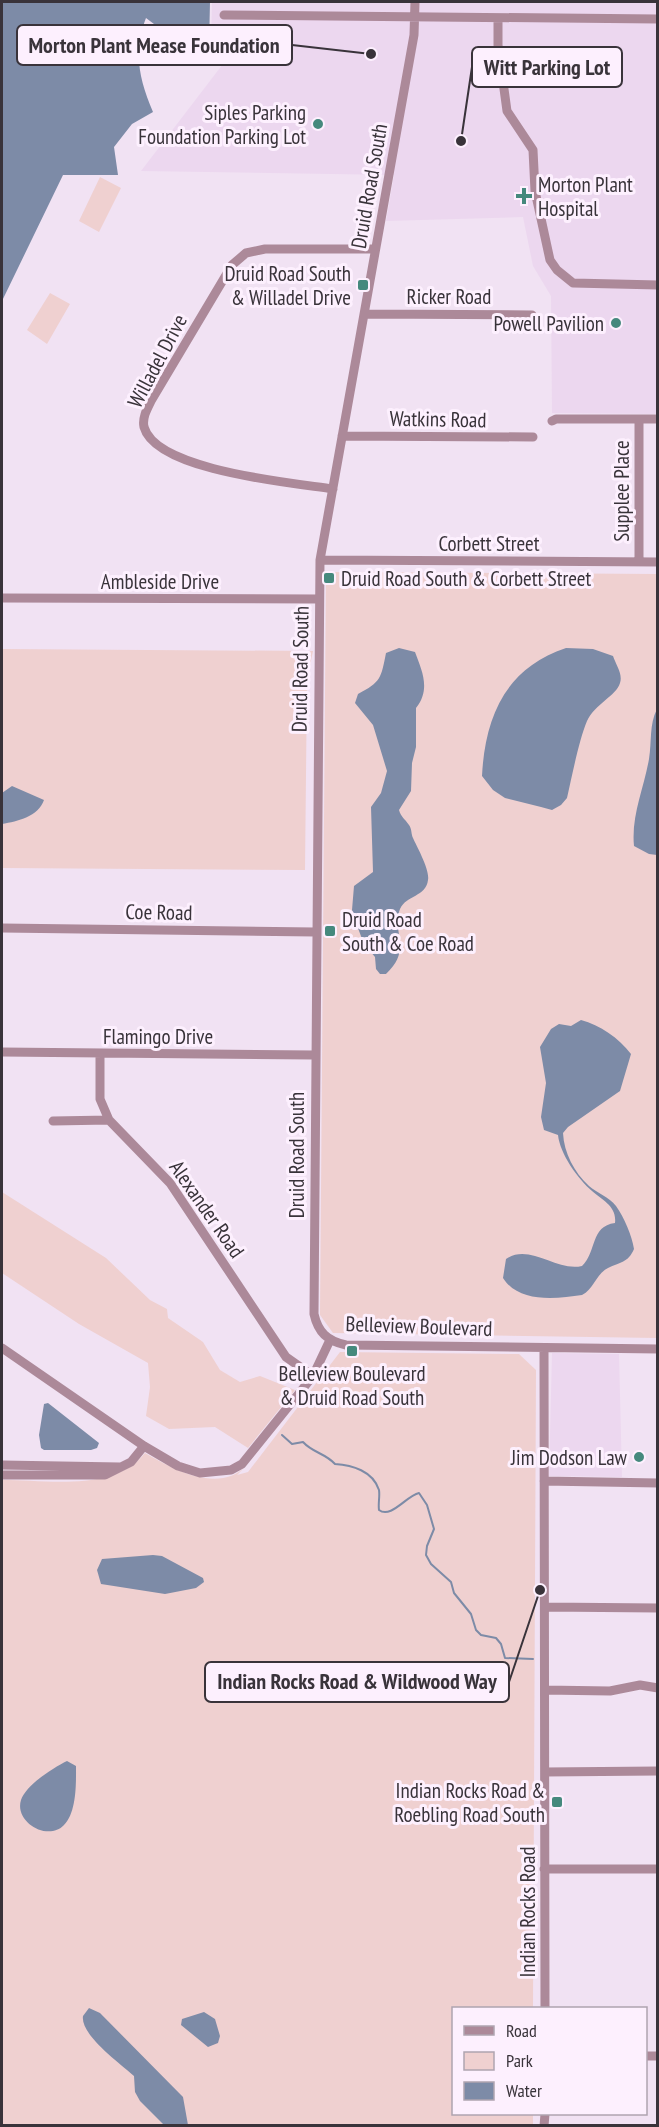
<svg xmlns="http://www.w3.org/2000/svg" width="659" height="2127" viewBox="0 0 659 2127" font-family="'PT Sans Narrow',sans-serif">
	<rect width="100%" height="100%" fill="#f1e2f3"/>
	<path fill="#ecd7ef" d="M 212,2 L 657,2 L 657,414 L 552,413 L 551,296 L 533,266 L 523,217 L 386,221 L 394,175 L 141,171 L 239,43 L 211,42 Z
		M 552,1353 L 619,1354 L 622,1477 L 549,1476 Z"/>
	<path fill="#efd0d0" d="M 100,177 L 121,188 L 99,232 L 79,221 Z
		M 50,293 L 70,304 L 47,344 L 27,330 Z
		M 326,572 L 657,574 L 657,1338 L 333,1333 L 320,1315 Z
		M 2,649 L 313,651 L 307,680 L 305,870 L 2,868 Z
		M 2,1192 L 106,1258 L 150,1300 L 167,1309 L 168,1318 L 203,1342 L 220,1370 L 240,1382 L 260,1376 L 295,1390 L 248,1448 L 215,1427 L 169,1429 L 146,1416 L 150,1387 L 148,1363 L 79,1324 L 2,1273 Z
		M 340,1352 L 519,1354 L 536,1370 L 533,2008 L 454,2008 L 454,2114 L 533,2114 L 533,2125 L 2,2125 L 2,1480 C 48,1480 115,1492 145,1453 C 173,1469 219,1495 247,1465 L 237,1475 L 248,1472 Z"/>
	<path fill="#7d8ba7" d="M 2,2 L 210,2 L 209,46 L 182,45 L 146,18 C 133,52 139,79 153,112 L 132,124 L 114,147 L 118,175 L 63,175 L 2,301 Z
		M 399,648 L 415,652 C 422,671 431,689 416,708 L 416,747 L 412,763 L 411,791 L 399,810 C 401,817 405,819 409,825 C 412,829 411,834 413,838 C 417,847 430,870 428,880 C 426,897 406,895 400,909 C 391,932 413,949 386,974 L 380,974 L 376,969 L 375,957 L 364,944 L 356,923 L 352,910 L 354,886 L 373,872 L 371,807 L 381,793 L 387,771 L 373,725 L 355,703 L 358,694 C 381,682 381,678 386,653 Z
		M 566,648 L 593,649 L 613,656 C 616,665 623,674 620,683 C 616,696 595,704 587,721 C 579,740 572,776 567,798 L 561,805 L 552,810 L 541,807 L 505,798 L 493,790 L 482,776 C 485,716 506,668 566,648 Z
		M 657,709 L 657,855 L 649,854 L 634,846 C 631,816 644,788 649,759 C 652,741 649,725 657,709 Z
		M 12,786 L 44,800 C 38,817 18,821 2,824 L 2,793 Z
		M 581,1020 C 600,1025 619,1038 631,1054 L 620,1091 L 568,1127 L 563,1133 C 564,1153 574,1172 589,1186 C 597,1193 609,1197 616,1206 C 624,1217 632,1236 634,1249 C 628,1263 620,1262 608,1268 C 596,1274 594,1289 582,1295 C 555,1299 519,1303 503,1278 L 506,1259 C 530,1243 556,1272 582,1266 C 597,1252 590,1226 615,1223 C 617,1206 602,1200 592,1191 C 578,1179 560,1154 558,1135 L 544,1130 L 541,1117 L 546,1083 L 540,1047 L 551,1029 L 559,1024 L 571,1026 Z
		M 48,1403 L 99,1443 L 97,1448 L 91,1450 L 44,1450 L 41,1448 L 39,1435 L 44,1404 Z
		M 153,1555 L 162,1556 L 203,1578 L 204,1582 L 196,1588 L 165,1594 L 101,1584 L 97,1570 L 102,1559 Z
		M 67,1761 L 76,1766 C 76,1782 77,1812 64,1825 C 48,1842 14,1822 21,1800 C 26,1785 53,1768 67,1761 Z
		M 89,2008 L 100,2013 L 183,2097 L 188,2125 L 164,2125 L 140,2101 L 135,2092 L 134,2076 C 121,2064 80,2035 83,2016 Z
		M 204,2012 L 215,2019 L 220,2036 L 218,2043 L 208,2047 L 181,2025 L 182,2019 Z"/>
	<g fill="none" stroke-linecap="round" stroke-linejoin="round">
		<path stroke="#7d8ba7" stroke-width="2" d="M 282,1435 L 292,1444 L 303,1442 C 313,1453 325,1453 335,1464 C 352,1465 373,1471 379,1490 C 380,1497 378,1503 379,1510 C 391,1519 406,1496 419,1493 L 427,1505 L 434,1529 L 427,1546 L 426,1555 L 431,1564 L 451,1582 L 454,1593 L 471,1614 L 476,1630 L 481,1635 L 496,1638 L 501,1644 L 505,1658 L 533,1659"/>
		<path stroke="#ac8999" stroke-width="9" d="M 415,2 L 414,35 L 320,560 L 314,1314 C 318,1332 327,1341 346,1345 L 658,1349
			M 224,15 L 658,19
			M 498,18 L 498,45 L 507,111 L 533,150 L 535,191 L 550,260 L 557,270 L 573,283 L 658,285
			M 365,314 L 532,315
			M 639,419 L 639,562
			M 552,421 L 556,419 L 658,419
			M 342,436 L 533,437
			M 333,489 C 294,483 156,471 144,427 C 142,418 147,409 151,401 L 232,265 L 246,253 L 265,249 L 375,249
			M 320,560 L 658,562
			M 2,598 L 319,599
			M 2,928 L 315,932
			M 2,1052 L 314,1055
			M 100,1053 L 100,1099 L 109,1120 L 170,1183 L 286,1357 L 313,1376
			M 53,1121 L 109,1120
			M 2,1348 L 144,1446 L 178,1466 L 200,1473 L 231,1470 L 242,1464 L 313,1376 L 330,1340
			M 544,1348 L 545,2008
			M 2,1465 L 120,1467
			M 2,1475 L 105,1475 L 131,1462 L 144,1446
			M 544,1481 L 658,1483
			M 545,1607 L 658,1608
			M 545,1690 L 610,1691 L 640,1685 L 658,1688
			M 545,1772 L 658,1771
			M 544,1869 L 658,1869
			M 646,2056 L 658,2056
			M 544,2126 L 545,2114"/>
	</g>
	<g fill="#45897d" stroke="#fdf0fe" stroke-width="2">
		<circle cx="318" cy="124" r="6"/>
		<path d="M521 187h6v6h6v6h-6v6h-6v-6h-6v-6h6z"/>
		<rect x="357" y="279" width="12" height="12" rx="3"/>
		<circle cx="616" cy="323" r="6"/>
		<rect x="323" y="572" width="12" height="12" rx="3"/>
		<rect x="324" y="925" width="12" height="12" rx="3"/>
		<rect x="346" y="1345" width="12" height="12" rx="3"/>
		<circle cx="639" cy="1457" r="6"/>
		<rect x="551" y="1796" width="12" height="12" rx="3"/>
	</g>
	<g text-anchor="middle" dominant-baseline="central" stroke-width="6" stroke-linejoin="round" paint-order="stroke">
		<g font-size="21" fill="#39333a" stroke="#fdf0fe" text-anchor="end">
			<text x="306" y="112">Siples Parking<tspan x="306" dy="24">Foundation Parking Lot</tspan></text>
			<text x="538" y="184" text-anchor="start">Morton Plant<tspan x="538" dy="24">Hospital</tspan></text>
			<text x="351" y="273">Druid Road South<tspan x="351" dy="24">&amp; Willadel Drive</tspan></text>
			<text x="604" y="323">Powell Pavilion</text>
			<text x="341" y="578" text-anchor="start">Druid Road South &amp; Corbett Street</text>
			<text x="342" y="919" text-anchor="start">Druid Road<tspan x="342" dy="24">South &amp; Coe Road</tspan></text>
			<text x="352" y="1373" text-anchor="middle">Belleview Boulevard<tspan x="352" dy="24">&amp; Druid Road South</tspan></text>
			<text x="627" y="1457">Jim Dodson Law</text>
			<text x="545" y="1790">Indian Rocks Road &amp;<tspan x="545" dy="24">Roebling Road South</tspan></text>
		</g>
		<g font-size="21" fill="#39333a" stroke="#fdf0fe">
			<text transform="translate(369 186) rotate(-80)">Druid Road South</text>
			<text x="449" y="296">Ricker Road</text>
			<text transform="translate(157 361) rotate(-62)">Willadel Drive</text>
			<text transform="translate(438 419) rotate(1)">Watkins Road</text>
			<text transform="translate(621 491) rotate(-90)">Supplee Place</text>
			<text x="489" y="543">Corbett Street</text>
			<text x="160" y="581">Ambleside Drive</text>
			<text transform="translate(300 669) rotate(-89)">Druid Road South</text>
			<text transform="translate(159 912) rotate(1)">Coe Road</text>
			<text x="158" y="1036">Flamingo Drive</text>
			<text transform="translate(296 1155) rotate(-90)">Druid Road South</text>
			<text transform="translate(207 1209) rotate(55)">Alexander Road</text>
			<text transform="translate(419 1326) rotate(2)">Belleview Boulevard</text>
			<text transform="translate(527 1912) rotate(-90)">Indian Rocks Road</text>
		</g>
	</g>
	<path fill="none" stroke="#39333a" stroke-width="2" d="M371 54L292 45M461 141L472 67M540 1590L509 1682"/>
	<g fill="#39333a" stroke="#fdf0fe" stroke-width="2">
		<circle cx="371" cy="54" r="6"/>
		<circle cx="461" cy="141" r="6"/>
		<circle cx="540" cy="1590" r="6"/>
	</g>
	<g fill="#fdf0fe" stroke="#39333a" stroke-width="2">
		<rect x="17" y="25" width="275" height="40" rx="6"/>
		<rect x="472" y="47" width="150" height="40" rx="6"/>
		<rect x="205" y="1662" width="304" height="40" rx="6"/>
	</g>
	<g font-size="22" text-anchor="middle" font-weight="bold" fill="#39333a">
		<text x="154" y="53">Morton Plant Mease Foundation</text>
		<text x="547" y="75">Witt Parking Lot</text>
		<text x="357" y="1689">Indian Rocks Road &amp; Wildwood Way</text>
	</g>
	<rect width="659" height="2127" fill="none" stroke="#39333a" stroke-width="6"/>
	<rect x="452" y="2007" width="195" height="108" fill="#fdf0fe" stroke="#afa4b0" stroke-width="1.5"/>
	<rect x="464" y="2026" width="30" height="9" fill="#ac8999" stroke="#afa4b0" stroke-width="1.5"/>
	<text x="506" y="2037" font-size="18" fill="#39333a">Road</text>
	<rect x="464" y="2052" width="30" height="18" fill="#efd0d0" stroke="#afa4b0" stroke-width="1.5"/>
	<text x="506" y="2067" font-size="18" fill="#39333a">Park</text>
	<rect x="464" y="2082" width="30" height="18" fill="#7d8ba7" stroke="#afa4b0" stroke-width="1.5"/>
	<text x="506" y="2097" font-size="18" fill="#39333a">Water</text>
</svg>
